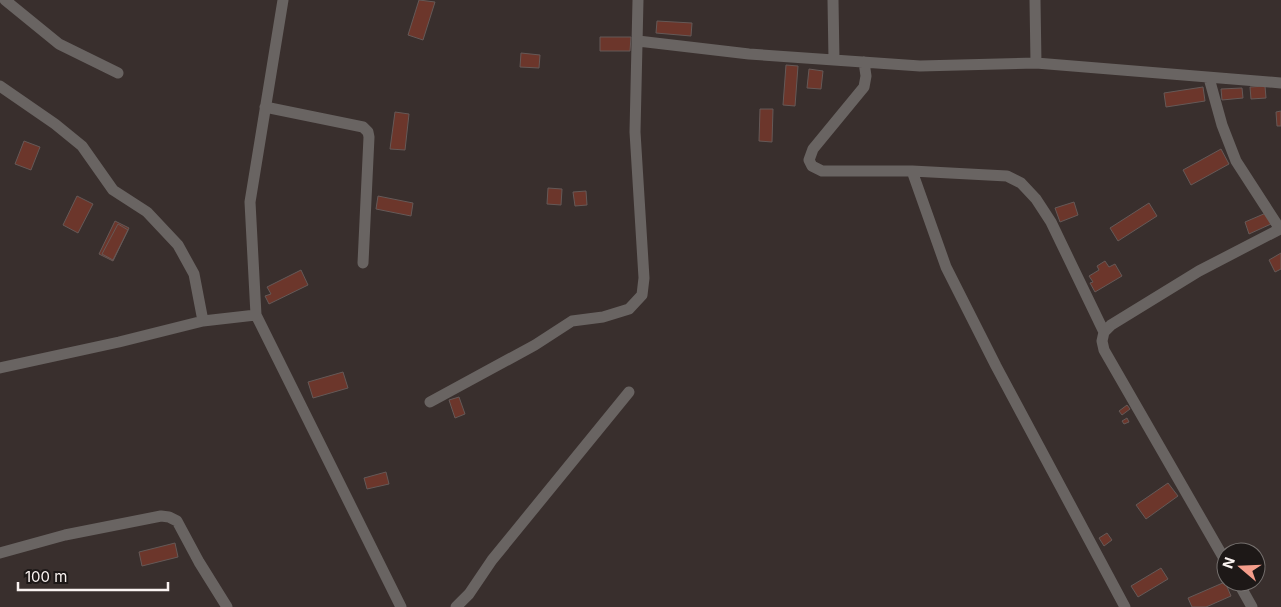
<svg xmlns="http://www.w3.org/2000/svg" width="1281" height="607" viewBox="0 0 1281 607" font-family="Inter,sans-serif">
	<rect width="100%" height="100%" fill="#392f2d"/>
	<path fill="#6c362b" stroke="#655957" d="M 419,0 L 435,2 L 423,40 L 408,35 Z
		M 657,21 L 692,23 L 691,36 L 656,33 Z
		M 600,37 L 631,37 L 630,51 L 600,51 Z
		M 521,53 L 540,55 L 539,68 L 520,67 Z
		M 786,65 L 798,66 L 795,106 L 783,105 Z
		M 809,69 L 823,71 L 821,89 L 807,88 Z
		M 1265,86 L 1266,98 L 1251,99 L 1250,87 Z
		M 1203,87 L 1205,101 L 1166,107 L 1164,93 Z
		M 1242,88 L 1243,98 L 1222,100 L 1221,89 Z
		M 760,109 L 773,109 L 772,142 L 759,141 Z
		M 1281,111 L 1281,126 L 1277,126 L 1276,112 Z
		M 395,112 L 409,114 L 405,150 L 390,149 Z
		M 24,141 L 40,147 L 31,170 L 15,164 Z
		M 1221,149 L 1229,164 L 1191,185 L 1183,170 Z
		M 548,188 L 562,189 L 561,205 L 547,204 Z
		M 586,191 L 587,205 L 575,206 L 573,192 Z
		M 77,196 L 93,204 L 78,233 L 63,225 Z
		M 378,196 L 413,203 L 411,216 L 376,209 Z
		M 1074,202 L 1078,215 L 1060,222 L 1055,208 Z
		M 1149,203 L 1157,216 L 1118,241 L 1110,228 Z
		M 1266,213 L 1271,224 L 1249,234 L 1245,222 Z
		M 115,221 L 129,228 L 113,261 L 99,254 Z
		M 118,224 L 128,230 L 113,260 L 102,254 Z
		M 1281,253 L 1281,269 L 1275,272 L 1269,260 Z
		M 1105,261 L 1109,267 L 1115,264 L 1122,276 L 1095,292 L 1090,283 L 1093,282 L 1089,276 L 1099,270 L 1097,266 Z
		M 301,270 L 308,285 L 269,304 L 265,296 L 271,294 L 267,287 Z
		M 343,372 L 348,388 L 313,398 L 308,382 Z
		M 459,397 L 465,414 L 455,418 L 449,400 Z
		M 1127,405 L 1130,409 L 1122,415 L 1119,411 Z
		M 1127,418 L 1129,422 L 1124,424 L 1122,421 Z
		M 386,472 L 389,484 L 367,489 L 364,478 Z
		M 1168,483 L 1178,496 L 1146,519 L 1136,505 Z
		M 1107,533 L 1112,540 L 1104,546 L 1099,538 Z
		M 175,543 L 178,557 L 142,566 L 139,552 Z
		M 1161,568 L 1168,579 L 1138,597 L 1131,586 Z
		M 1225,582 L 1231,596 L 1206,607 L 1192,607 L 1188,598 Z"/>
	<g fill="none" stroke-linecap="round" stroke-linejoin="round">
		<path stroke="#696462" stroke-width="11" d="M 5,0 L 59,44 L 118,73
			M 283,0 L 250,202 L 256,315 L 401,607
			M 833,0 L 834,60
			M 1035,0 L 1036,63
			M 638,41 L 749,54 L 920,66 L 1036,63 L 1281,83
			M 864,62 L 866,76 L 864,87 L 813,149 L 809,160 L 812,166 L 822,171 L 912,171 L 946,267 L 996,366 L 1125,607
			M 1209,78 L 1222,125 L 1236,161 L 1280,229 L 1199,271 L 1111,325 L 1104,332 L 1102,341 L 1104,350 L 1226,562
			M 0,86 L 55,124 L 82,146 L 113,190 L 147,212 L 178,245 L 194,274 L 203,321
			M 265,107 L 363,127 L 368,132 L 369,137 L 363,263
			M 912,171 L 1007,176 L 1021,183 L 1036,199 L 1051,222 L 1104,332
			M 0,368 L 119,342 L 203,321 L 256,315
			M 430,402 L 535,345 L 572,321 L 603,317 L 629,309 L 642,295 L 644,278 L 635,132 L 638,0
			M 0,553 L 65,535 L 161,516 L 169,517 L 177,521 L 199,562 L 227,607
			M 1238,582 L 1252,607
			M 456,607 L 469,594 L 492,560 L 629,392"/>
	</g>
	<g transform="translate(1241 567) rotate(289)"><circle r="24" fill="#1d1817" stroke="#75706e"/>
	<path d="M0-4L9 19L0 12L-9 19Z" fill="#f49d8b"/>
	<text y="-8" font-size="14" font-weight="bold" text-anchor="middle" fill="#faf3f1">N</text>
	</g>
	<path d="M18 582v8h150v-8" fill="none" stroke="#faf3f1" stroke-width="2.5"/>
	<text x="25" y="582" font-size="15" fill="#faf3f1" stroke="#1d1817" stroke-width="4" paint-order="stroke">100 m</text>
</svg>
